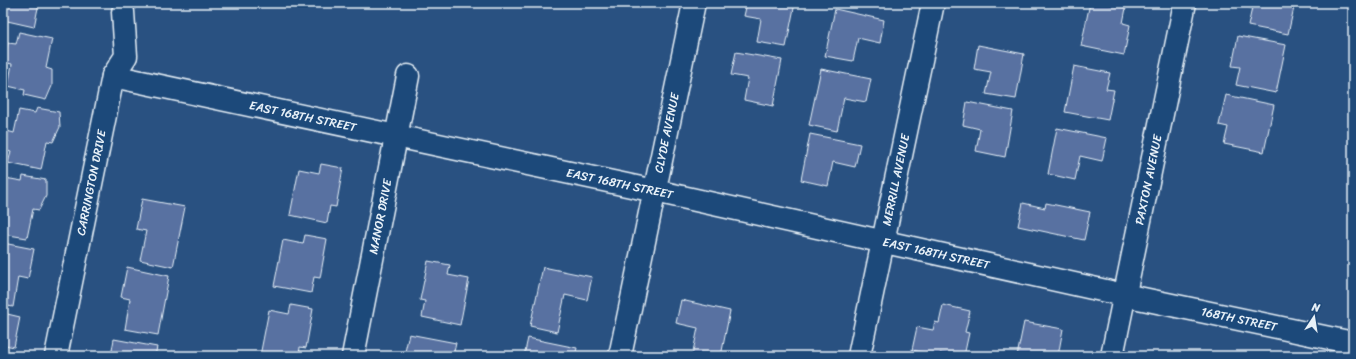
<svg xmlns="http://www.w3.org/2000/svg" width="1356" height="359" viewBox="0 0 1356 359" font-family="Sriracha,sans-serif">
	<rect width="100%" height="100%" fill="#295181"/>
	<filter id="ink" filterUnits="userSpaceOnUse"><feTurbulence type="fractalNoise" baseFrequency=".025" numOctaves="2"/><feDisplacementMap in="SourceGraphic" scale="8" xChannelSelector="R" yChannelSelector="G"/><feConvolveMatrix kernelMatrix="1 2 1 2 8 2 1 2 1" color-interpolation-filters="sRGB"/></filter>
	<g filter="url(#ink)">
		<path fill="#5971a1" stroke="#e8f1f8" d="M 3,3 L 39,3 L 34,27 L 3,20 Z
			M 747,3 L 795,3 L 786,47 L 757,42 L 761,19 L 744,16 Z
			M 1090,3 L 1101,3 L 1126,8 L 1123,23 L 1130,25 L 1124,55 L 1081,46 Z
			M 1245,3 L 1295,3 L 1288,34 L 1248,26 L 1252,8 L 1244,7 Z
			M 835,9 L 884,20 L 880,43 L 858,38 L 853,61 L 825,56 Z
			M 19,32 L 52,39 L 46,68 L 52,70 L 52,86 L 46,100 L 24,95 L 25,90 L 8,86 L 12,64 L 3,62 L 8,43 L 16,44 Z
			M 1238,36 L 1286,45 L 1276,93 L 1236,85 L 1240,67 L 1232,66 Z
			M 978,45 L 1024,54 L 1016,99 L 986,94 L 991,72 L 974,69 Z
			M 736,52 L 782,60 L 773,106 L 744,100 L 748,78 L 731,75 Z
			M 1074,66 L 1110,73 L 1106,89 L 1114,90 L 1108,120 L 1065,112 Z
			M 821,69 L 871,79 L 866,102 L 844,98 L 837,131 L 809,125 Z
			M 1226,95 L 1274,105 L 1264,152 L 1224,144 L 1228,127 L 1219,125 Z
			M 967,102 L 1013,111 L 1005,157 L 976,151 L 980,129 L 963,125 Z
			M 37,108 L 59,112 L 60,127 L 53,142 L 47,141 L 41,170 L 8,163 L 11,152 L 3,150 L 7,131 L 14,133 L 19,110 L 35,113 Z
			M 1057,128 L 1107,138 L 1102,161 L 1080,156 L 1075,180 L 1048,174 Z
			M 810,134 L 860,144 L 855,167 L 833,162 L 828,186 L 801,180 Z
			M 321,164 L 343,168 L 336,207 L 330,206 L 327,223 L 290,215 L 299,169 L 319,173 Z
			M 23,176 L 46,180 L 46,196 L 39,210 L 33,209 L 27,238 L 3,234 L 3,189 L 5,178 L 22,181 Z
			M 142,199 L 185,207 L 173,267 L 140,260 L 146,231 L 136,229 Z
			M 1023,203 L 1045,208 L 1046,203 L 1090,212 L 1084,240 L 1018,226 Z
			M 305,235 L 327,239 L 320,278 L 314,277 L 311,293 L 274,286 L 283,240 L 303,244 Z
			M 3,243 L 34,249 L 28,279 L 18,277 L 13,307 L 3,305 Z
			M 428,261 L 450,265 L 448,275 L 469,279 L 460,325 L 422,317 L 425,301 L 420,300 Z
			M 127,267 L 169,276 L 158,335 L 125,329 L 130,299 L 121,297 Z
			M 543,267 L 592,277 L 587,300 L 565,295 L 557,332 L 530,326 Z
			M 681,300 L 730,311 L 721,356 L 692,356 L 698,328 L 676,323 Z
			M 291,305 L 313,309 L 306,348 L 300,347 L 299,356 L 260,356 L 269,310 L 289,314 Z
			M 943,305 L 970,311 L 965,332 L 969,333 L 964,356 L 954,356 L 940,353 L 940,356 L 938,356 L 912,350 L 917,327 L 933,330 L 935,322 L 939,323 Z
			M 3,313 L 20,317 L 14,347 L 5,345 L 3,355 Z
			M 1024,322 L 1063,329 L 1058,356 L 1017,356 Z
			M 409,334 L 456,343 L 453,356 L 404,356 Z
			M 528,338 L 577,348 L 575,356 L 524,356 Z
			M 114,339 L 157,347 L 155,356 L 111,356 Z"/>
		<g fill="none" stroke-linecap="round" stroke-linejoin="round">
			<defs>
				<g id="minor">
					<path id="s1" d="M 113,76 L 655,191 L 1124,295 L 1353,343"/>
					<path id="s2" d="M 56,356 L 113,76 L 126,56 L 123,12"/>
					<path id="s3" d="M 353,356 L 408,76"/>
					<path id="s4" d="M 620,356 L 694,3"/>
					<path id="s5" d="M 859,356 L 933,3"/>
					<path id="s6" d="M 1112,356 L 1185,3"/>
				</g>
			</defs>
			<use href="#minor" stroke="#e8f1f8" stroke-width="25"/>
			<use href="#minor" stroke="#1f4a7a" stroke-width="22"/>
		</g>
	</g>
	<g text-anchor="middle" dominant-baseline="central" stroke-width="4" stroke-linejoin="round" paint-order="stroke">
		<g font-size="12" fill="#e8f1f8" stroke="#1f4a7a">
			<text stroke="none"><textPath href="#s1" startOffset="194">EAST 168TH STREET</textPath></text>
			<text stroke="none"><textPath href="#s4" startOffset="228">CLYDE AVENUE</textPath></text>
			<text stroke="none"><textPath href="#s5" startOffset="180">MERRILL AVENUE</textPath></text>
			<text stroke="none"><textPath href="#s6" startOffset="180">PAXTON AVENUE</textPath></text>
			<text stroke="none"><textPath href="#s2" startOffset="177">CARRINGTON DRIVE</textPath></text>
			<text stroke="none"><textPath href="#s1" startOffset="518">EAST 168TH STREET</textPath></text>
			<text stroke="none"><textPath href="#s3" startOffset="142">MANOR DRIVE</textPath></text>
			<text stroke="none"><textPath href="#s1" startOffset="842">EAST 168TH STREET</textPath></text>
			<text stroke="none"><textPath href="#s1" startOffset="1152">168TH STREET</textPath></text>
		</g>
	</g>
	<rect width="1356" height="359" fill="none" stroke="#1f4a7a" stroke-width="16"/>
	<rect x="8" y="8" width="1340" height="343" fill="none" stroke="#e8f1f8" stroke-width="1.5" filter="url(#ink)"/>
	<g transform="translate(1314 317) rotate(12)" stroke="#1f4a7a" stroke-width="3" paint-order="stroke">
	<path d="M0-3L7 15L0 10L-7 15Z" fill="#e8f1f8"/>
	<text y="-6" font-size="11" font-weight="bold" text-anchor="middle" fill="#e8f1f8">N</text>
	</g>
</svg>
